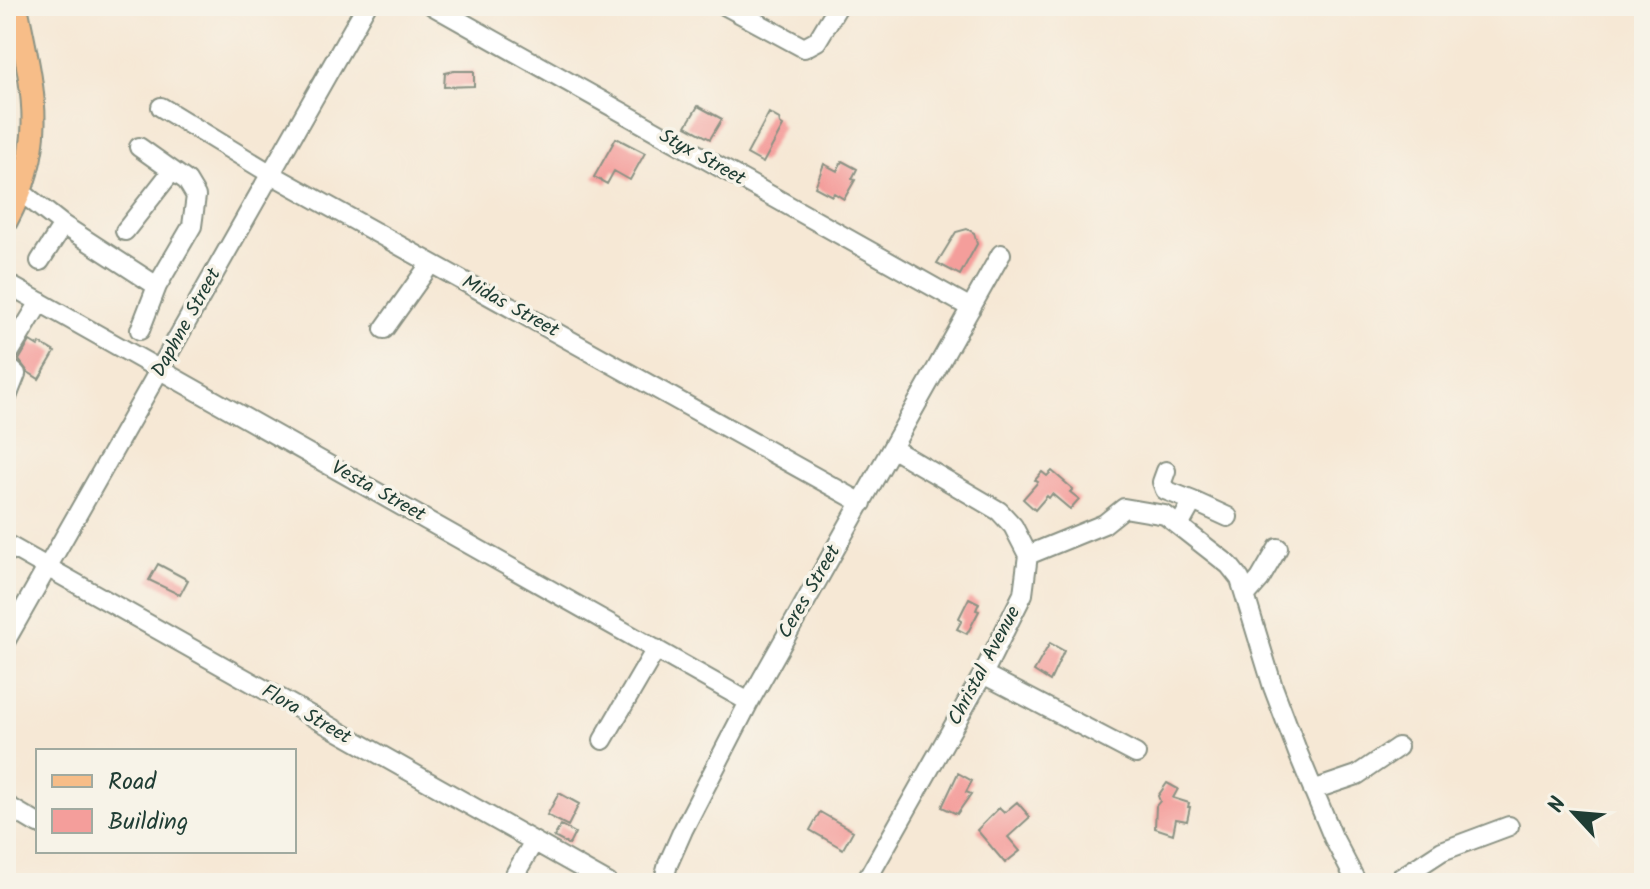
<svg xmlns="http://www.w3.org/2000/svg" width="1650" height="889" viewBox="0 0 1650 889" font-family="Kalam,sans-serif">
	<rect width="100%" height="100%" fill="#f7f3e8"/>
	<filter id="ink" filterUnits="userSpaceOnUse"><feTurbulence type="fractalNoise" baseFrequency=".0125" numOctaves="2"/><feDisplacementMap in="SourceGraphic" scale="16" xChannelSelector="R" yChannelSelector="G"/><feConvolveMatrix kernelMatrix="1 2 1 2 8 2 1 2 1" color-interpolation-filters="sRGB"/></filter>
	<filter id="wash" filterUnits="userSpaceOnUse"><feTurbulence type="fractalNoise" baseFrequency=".006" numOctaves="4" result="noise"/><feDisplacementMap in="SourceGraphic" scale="32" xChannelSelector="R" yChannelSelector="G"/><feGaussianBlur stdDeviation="1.8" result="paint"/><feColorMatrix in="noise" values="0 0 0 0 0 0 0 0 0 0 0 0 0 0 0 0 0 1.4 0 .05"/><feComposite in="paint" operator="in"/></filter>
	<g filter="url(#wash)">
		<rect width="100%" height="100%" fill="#f6e8d5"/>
		<g id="blocks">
			<path fill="#f49e9b" d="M 454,71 L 474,71 L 474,86 L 444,87 L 445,73 Z
				M 698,106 L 722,119 L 710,139 L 686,126 Z
				M 769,113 L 779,119 L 780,124 L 783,126 L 763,163 L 747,154 Z
				M 616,138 L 645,153 L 630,180 L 614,171 L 607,184 L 594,177 Z
				M 842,161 L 857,169 L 852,179 L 855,180 L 844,199 L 834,193 L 832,196 L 815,187 L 824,164 L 837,171 Z
				M 967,229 L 974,233 L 977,244 L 960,275 L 937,263 L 956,232 Z
				M 30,341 L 38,346 L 40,343 L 55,352 L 39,379 L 28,372 L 19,360 Z
				M 1052,471 L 1073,489 L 1070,492 L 1079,499 L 1070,509 L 1052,494 L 1049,498 L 1047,496 L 1035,510 L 1023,499 L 1038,482 L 1035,480 L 1042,472 L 1047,476 Z
				M 158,564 L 188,580 L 180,595 L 149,580 Z
				M 969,598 L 979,603 L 976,610 L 979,611 L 967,634 L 957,629 L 962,620 L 959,618 Z
				M 1050,643 L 1064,651 L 1050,681 L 1034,671 Z
				M 958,773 L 972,781 L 966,792 L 971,794 L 957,814 L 942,807 Z
				M 1167,783 L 1178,789 L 1173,798 L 1189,803 L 1188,807 L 1190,807 L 1187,821 L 1176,819 L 1173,834 L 1155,828 L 1156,806 L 1160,801 L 1158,796 Z
				M 559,793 L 579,804 L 568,826 L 547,815 Z
				M 1017,802 L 1030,817 L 1008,837 L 1020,851 L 1005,863 L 977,830 L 999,808 L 1004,813 Z
				M 820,812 L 853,831 L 843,849 L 810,830 Z
				M 561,825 L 575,833 L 569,845 L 554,837 Z"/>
		</g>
	</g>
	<g filter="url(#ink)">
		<use href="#blocks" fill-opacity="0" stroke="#8a9284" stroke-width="2"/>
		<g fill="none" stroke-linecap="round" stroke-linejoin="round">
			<defs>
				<path id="minor" d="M 433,6 L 971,308
					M 726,6 L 804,48 L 817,41 L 838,6
					M 161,107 L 271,174 L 862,503
					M 139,147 L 187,181 L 196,196 L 192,226 L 157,286 L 140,330
					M 21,192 L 63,225 L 157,286
					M 125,231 L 172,171
					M 40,261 L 63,225
					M 6,283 L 749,702
					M 384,329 L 431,263
					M 6,358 L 40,302
					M 6,365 L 16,374 L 7,397
					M 1166,471 L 1162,482 L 1165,490 L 1193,501 L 1180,524
					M 1193,501 L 1228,517
					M 6,544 L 608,883
					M 1028,555 L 1104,524 L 1124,508 L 1165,515 L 1229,565 L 1240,579 L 1273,687 L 1298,753 L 1333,837 L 1357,883
					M 1246,595 L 1260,579 L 1278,548
					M 6,640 L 366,6
					M 983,674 L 1136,754
					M 603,740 L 656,649
					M 1313,790 L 1357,775 L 1398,747
					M 6,805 L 38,824
					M 510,883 L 533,843
					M 663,883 L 668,864 L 683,830 L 749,702 L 1001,254
					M 865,883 L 983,674 L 1023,594 L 1028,555 L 1013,526 L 999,511 L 893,449
					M 1393,883 L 1442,851 L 1509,826"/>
				<path id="major" d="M 6,221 C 49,142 33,90 16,6"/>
			</defs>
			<use href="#minor" stroke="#8a9284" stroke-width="22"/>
			<use href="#major" stroke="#8a9284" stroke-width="26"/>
			<use href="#minor" stroke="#fff" stroke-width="18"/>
			<use href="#major" stroke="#f7bd88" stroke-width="22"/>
		</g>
	</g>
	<g text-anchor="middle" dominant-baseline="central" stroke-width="7" stroke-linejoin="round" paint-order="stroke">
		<g font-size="20" fill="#1f3d34" stroke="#f7f3e8">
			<text transform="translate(702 158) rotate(29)">Styx Street</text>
			<text transform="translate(510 307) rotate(29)">Midas Street</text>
			<text transform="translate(187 323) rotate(-61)">Daphne Street</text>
			<text transform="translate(378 492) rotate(29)">Vesta Street</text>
			<text transform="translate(810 592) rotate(-60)">Ceres Street</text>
			<text transform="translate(985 666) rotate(-62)">Christal Avenue</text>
			<text transform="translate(306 715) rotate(30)">Flora Street</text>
		</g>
	</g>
	<rect width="1650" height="889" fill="none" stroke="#f7f3e8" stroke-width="32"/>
	<rect x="36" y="749" width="260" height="104" fill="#f7f3e8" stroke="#a1aaa0" stroke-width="2"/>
	<rect x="52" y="775" width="40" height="12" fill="#f7bd88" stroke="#a1aaa0" stroke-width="2"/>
	<text x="108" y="789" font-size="24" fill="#1f3d34">Road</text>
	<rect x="52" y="809" width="40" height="24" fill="#f49e9b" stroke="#a1aaa0" stroke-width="2"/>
	<text x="108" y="829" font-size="24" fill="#1f3d34">Building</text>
	<g transform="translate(1574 813) rotate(296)" stroke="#f7f3e8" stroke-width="6" paint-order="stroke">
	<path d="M0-6L14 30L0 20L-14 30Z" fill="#1f3d34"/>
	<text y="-12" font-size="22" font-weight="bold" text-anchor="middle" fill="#1f3d34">N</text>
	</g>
</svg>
